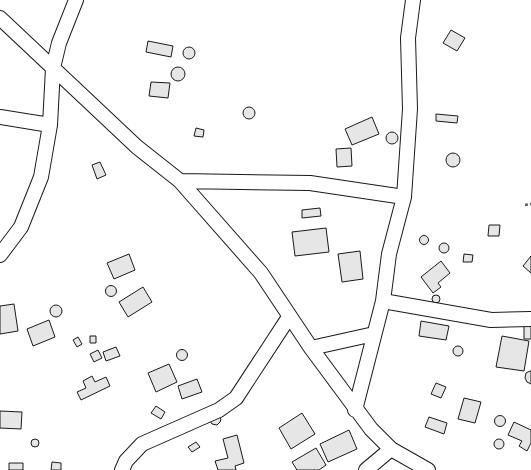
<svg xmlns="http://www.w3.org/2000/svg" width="531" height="470" viewBox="0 0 531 470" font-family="Helvetica,sans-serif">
	<rect width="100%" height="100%" fill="#fff"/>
	<path fill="#e6e6e6" stroke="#1a1a1a" d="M 451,30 L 465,38 L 457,51 L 443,43 Z
		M 148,41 L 173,46 L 171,57 L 146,52 Z
		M183 53a6 6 0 1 1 12 0a6 6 0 1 1-12 0Z
		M171 74a7 7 0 1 1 14 0a7 7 0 1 1-14 0Z
		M 151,82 L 170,83 L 168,98 L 149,96 Z
		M243 113a6 6 0 1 1 12 0a6 6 0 1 1-12 0Z
		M 436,114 L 458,116 L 457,123 L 436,121 Z
		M 372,117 L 379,134 L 352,145 L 345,129 Z
		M 196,128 L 204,130 L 203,137 L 194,136 Z
		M386 138a6 6 0 1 1 12 0a6 6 0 1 1-12 0Z
		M 351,148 L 352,166 L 337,167 L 336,149 Z
		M446 160a7 7 0 1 1 14 0a7 7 0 1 1-14 0Z
		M 100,162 L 106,175 L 97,179 L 92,165 Z
		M 320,208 L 321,216 L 302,218 L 302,210 Z
		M 489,225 L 500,225 L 499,236 L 488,236 Z
		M 326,228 L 329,252 L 295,256 L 292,232 Z
		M419.5 240a4.5 4.5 0 1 1 9 0a4.5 4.5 0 1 1-9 0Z
		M439 248a5 5 0 1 1 10 0a5 5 0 1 1-10 0Z
		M 360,251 L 363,279 L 342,282 L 338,254 Z
		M 129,254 L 135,270 L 114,279 L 107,263 Z
		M 464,254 L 473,255 L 472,262 L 463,262 Z
		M 531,256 L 531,273 L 523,266 Z
		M 441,261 L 450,273 L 438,283 L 441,287 L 433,293 L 421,277 Z
		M105.5 291a5.5 5.5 0 1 1 11 0a5.5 5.5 0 1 1-11 0Z
		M 143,287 L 152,302 L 128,317 L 119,302 Z
		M432 299a4 4 0 1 1 8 0a4 4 0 1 1-8 0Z
		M 14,304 L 18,331 L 0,334 L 0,306 Z
		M50 311a6 6 0 1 1 12 0a6 6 0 1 1-12 0Z
		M 49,320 L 55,337 L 33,346 L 27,329 Z
		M 421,321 L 449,326 L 446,340 L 419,336 Z
		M 524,325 L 531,325 L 531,339 L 524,339 Z
		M 90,336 L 96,336 L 96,343 L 90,343 Z
		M 502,336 L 529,341 L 524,371 L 496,367 Z
		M 78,337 L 82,344 L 77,347 L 73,340 Z
		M453 351a5 5 0 1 1 10 0a5 5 0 1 1-10 0Z
		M 116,347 L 120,356 L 106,361 L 103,352 Z
		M176.5 355a5.5 5.5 0 1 1 11 0a5.5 5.5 0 1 1-11 0Z
		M 98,350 L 102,358 L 94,362 L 90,354 Z
		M 169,364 L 177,382 L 156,392 L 148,373 Z
		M 530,371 L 531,371 L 531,384 L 527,382 L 525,378 L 526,373 Z
		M 92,376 L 95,382 L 106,377 L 110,386 L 81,400 L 77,392 L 86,388 L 83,381 Z
		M 197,379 L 202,392 L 182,399 L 178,386 Z
		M 436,383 L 446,387 L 441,398 L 431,394 Z
		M 464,398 L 481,402 L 475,423 L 458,419 Z
		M 156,406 L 165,412 L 161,419 L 151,413 Z
		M 0,411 L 22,412 L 21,429 L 0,428 Z
		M 302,413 L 315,434 L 291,449 L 279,428 Z
		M 218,415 L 221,419 L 220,422 L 217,425 L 212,424 L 210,421 Z
		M494.5 421a5.5 5.5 0 1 1 11 0a5.5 5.5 0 1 1-11 0Z
		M 429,417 L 447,423 L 444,434 L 425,427 Z
		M 514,422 L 531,430 L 531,443 L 527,451 L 519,446 L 522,441 L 508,435 Z
		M 349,430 L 357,449 L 328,462 L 320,444 Z
		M 237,435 L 244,463 L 235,466 L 236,470 L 218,470 L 215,461 L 228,458 L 223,439 Z
		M494 444a5 5 0 1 1 10 0a5 5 0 1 1-10 0Z
		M31 443a4 4 0 1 1 8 0a4 4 0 1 1-8 0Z
		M 196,442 L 200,447 L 192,452 L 188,447 Z
		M 316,448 L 326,465 L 319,470 L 297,470 L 292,462 Z
		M 52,462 L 61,463 L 61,470 L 51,470 Z
		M 9,463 L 23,463 L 23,470 L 9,470 Z"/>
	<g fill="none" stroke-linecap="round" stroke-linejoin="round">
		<defs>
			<path id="street" d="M 0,18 L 137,147 L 180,181 L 261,273 L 311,348 L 371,429 L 391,449 L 428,470
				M 0,117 L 50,125
				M 180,181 L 310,183 L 404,197
				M 0,255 L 21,227 L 41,177 L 50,125 L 53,68 L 59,43 L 76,0
				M 383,301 L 491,320 L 531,319
				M 311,348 L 374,334
				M 355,410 L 383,301 L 389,254 L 404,197 L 410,109 L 408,38 L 413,0
				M 122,470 L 126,461 L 142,444 L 219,410 L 236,398 L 289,317
				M 366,470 L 391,449"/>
		</defs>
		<use href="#street" stroke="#1a1a1a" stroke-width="16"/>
		<path stroke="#5f5f5f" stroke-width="2.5" stroke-dasharray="3 2" stroke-linecap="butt" d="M 525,205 L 531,204"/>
		<use href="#street" stroke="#fff" stroke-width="14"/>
	</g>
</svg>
